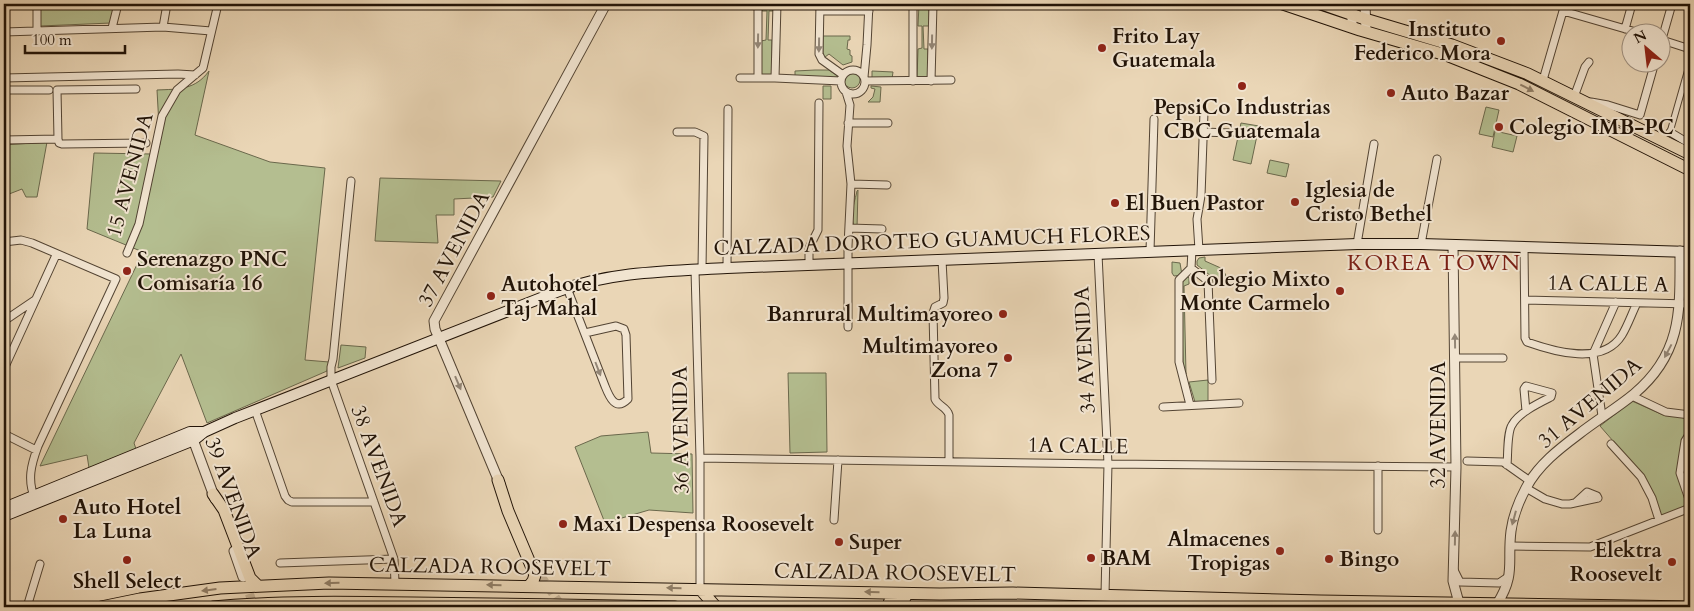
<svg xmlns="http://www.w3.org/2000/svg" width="1694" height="611" viewBox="0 0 1694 611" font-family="Cardo,serif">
	<rect width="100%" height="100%" fill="#ead6b6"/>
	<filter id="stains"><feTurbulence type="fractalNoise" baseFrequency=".004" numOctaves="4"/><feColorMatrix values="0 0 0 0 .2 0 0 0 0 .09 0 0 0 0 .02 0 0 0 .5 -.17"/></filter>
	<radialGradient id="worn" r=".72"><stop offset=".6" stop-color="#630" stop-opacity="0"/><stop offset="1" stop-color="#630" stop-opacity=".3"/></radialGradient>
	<path fill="#b4be90" stroke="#6a684c" d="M 40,4 L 115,4 L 111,23 L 40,26 Z
		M 762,4 L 773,4 L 774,11 L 769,11 L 768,40 L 772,40 L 772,76 L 761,76 L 761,41 L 766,40 L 767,11 L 762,11 Z
		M 824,4 L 867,4 L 867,9 L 824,9 Z
		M 919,4 L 929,4 L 929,26 L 923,26 L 924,49 L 928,49 L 928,79 L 917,79 L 918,49 L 922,48 L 922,26 L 918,26 Z
		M 823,36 L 850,36 L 850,40 L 848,40 L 847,49 L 850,50 L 850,55 L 852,56 L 852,62 L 843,65 L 829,54 L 825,57 L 823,55 Z
		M 815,70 L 829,70 L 838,76 L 836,79 L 795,77 L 795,71 Z
		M 209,71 L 195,135 L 270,162 L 325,168 L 305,360 L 329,362 L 327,371 L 207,423 L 181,354 L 134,443 L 136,449 L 89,468 L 87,455 L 40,466 L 143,252 L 87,229 L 94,153 L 151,154 L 157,151 L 160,144 L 157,90 C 179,89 195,90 209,71 Z
		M 872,71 L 893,72 L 892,79 L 872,78 Z
		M844 80a8 8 0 1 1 16 0a8 8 0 1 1-16 0Z
		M 823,86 L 831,86 L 831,99 L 823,99 Z
		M 871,86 L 881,87 L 880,102 L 868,102 L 873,97 L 875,89 L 871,88 Z
		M 1486,107 L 1499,110 L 1493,137 L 1479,134 Z
		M 1241,123 L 1259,126 L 1251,164 L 1233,160 Z
		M 1495,131 L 1517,136 L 1513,152 L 1492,147 Z
		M 47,142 L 37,197 L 26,197 L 22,189 L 4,196 L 4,145 Z
		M 1270,160 L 1289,164 L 1286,177 L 1267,173 Z
		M 380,178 L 501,181 L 493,197 L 454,199 L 454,215 L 436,215 L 438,243 L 375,241 Z
		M 858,190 L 857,228 C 847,221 855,201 857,191 Z
		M 1205,257 L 1205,261 L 1223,269 L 1226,276 L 1215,278 L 1214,283 L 1211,276 L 1197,265 L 1197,261 L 1199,258 Z
		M 1172,262 L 1180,263 L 1182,275 L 1174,276 L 1172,273 Z
		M 1186,275 L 1189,278 L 1189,284 L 1184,286 L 1186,374 L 1183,365 L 1181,284 Z
		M 341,345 L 366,347 L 365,358 L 338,368 Z
		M 788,373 L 826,373 L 827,452 L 790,453 Z
		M 1208,380 L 1208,403 L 1195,402 L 1189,382 Z
		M 1632,401 L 1663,415 L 1690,418 L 1690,425 L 1683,440 L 1677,474 L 1689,506 L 1657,518 L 1634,465 L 1600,426 Z
		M 648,432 L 651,453 L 692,454 L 693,513 L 649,510 L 605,523 L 575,447 L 601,436 Z"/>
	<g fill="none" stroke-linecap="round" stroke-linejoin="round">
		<path stroke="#c2af93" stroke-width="9" stroke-dasharray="9 4.5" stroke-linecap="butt" d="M 540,575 L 562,607
			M 245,581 L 254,607"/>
		<defs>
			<path id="pedestrian" d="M 1670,132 L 1690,62"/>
			<path id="minor" d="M 820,4 L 819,54 L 822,60 L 843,75
				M 820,11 L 869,11
				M 1563,11 L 1636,32
				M 163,27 L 167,4
				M 112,28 L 118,4
				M 1625,29 L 1632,4
				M 37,31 L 37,4
				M 4,32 L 163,27 L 211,31
				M 1662,39 L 1672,4
				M 1662,40 L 1690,49
				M841 82a12 12 0 1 1 24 0a12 12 0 1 1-24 0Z
				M 864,77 L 867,45 L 869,4
				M 4,78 L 178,74 L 195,75
				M 740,78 L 775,78 L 841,81
				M 758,78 L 758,4
				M 775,78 L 777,4
				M 1543,80 L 1565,4
				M 865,81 L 951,80
				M 913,81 L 913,4
				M 931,81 L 933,4
				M 4,90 L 49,90
				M 846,92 L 850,105 L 847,146 L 851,184 L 848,246 L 848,327
				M 1574,97 L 1585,67 L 1589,62
				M 1591,102 L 1608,105 L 1640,115 L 1655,62
				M 848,123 L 888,123
				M 677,132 L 695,132 L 704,136 L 702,269
				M 1203,132 L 1231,133
				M 1670,132 L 1690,144
				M 58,139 L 57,90 L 136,89
				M 58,139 L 59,143 L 62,144 L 146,143
				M 4,140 L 58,139
				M 351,181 L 333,359 L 331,367 L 331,380 L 394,559 L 395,583
				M 851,184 L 887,185
				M 849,228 L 882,229
				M 4,242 L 21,240 L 32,243 L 116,279 L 38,446 C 31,465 27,480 35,499
				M 1357,244 L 1374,144
				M 1421,244 L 1437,159
				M 1524,247 L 1525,338 L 1527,342 C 1555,352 1603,366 1622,335 C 1628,325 1632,313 1637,303
				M 1199,250 L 1197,219 L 1201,196 L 1204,112
				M 1150,251 L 1154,119
				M 127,253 L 139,224 L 162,116 L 177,90 L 203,68 L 218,4
				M 1098,254 L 1108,464 L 1105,595
				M 942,260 L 944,298 L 943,303 L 935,307 L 933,313 L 935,399 C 938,406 947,407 949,415 L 949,461
				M 809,265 L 809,248 L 818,230 L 819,103
				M 727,268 L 728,109
				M 1191,268 L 1208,281 L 1212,380
				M 1191,268 L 1192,250
				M 695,270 L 700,458 L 700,589
				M 567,288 L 605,386 C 609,396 615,412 628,399 L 626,335 L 624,329 L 616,326 L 585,333
				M 1525,300 L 1690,304
				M 4,321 L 35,300
				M 1455,358 L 1503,358
				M 4,369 L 56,255
				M 1632,396 L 1666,412 L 1690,415
				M 1190,405 L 1179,362 L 1179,280 L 1191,268
				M 1163,407 L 1239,403
				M 255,410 L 285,496 L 288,500 L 292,502 L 374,502
				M 1602,416 L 1593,354 L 1616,302
				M 1690,433 L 1685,441 L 1680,473 L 1690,502
				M 4,434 L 36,450
				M 1611,444 L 1641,477 L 1652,498 L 1659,520
				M 700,458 L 1108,464 L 1456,467
				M 1467,461 L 1503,462 L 1530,481
				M 1507,465 C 1508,455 1507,432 1512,425 C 1518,413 1539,403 1551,397 L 1552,393 L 1526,386 L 1524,389 L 1526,411
				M 1378,466 L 1378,530
				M 1526,488 L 1545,499 L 1562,504 L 1570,504 L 1598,498
				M 1575,503 L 1587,492 L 1597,496 L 1598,498
				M 834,520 L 838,460
				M 1511,546 L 1590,547 L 1690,508
				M 280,563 L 394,559
				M 1454,570 L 1460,582 L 1499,583 L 1508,577
				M 27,607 L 40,564"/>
			<path id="tertiary" d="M 1352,4 L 1352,26
				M 1365,4 L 1366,31
				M 1453,245 L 1456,467 L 1453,581 L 1459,603
				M 191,434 L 215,499
				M 500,484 L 435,329 L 434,321 L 606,4
				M 234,551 L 243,577
				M 1497,604 C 1516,574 1507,562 1511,531 C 1513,516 1519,501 1526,488 C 1538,465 1559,449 1579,434 C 1597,420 1617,408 1634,394 C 1683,353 1680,309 1680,251"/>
			<path id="secondary" d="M 4,508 L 190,432 L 204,432
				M 4,516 L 194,440 L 204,432 L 235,418 L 559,291 C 610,271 673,271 727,268 L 1357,244 L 1421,244 L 1690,252"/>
			<path id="primary" d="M 1283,4 L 1360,30 L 1446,55 L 1519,84 L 1690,170
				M 1322,4 L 1365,19 L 1452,45 L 1528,74 L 1690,154"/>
			<path id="trunk" d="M 498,480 L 508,511 L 535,575 L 533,581 L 529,586
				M 213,494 L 224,510 L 250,578 L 257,585
				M 700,589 L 716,607
				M 101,607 L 140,599 L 220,588 L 329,583 L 940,594 L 1013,593 L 1320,601 L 1690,607
				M 213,607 C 279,601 347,602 413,603 C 500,604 588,605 675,607
				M 888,607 C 889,597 897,598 905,598"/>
		</defs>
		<use href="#pedestrian" stroke="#534433" stroke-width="7"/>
		<use href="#minor" stroke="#534433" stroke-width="9"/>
		<use href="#tertiary" stroke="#534433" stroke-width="11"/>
		<use href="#secondary" stroke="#211307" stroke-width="12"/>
		<use href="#primary" stroke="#211307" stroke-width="13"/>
		<use href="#trunk" stroke="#211307" stroke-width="13"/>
		<use href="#pedestrian" stroke="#f1e4d0" stroke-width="5"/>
		<use href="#minor" stroke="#f1e4d0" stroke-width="7"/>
		<use href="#tertiary" stroke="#f1e4d0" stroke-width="9"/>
		<use href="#secondary" stroke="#f1e4d0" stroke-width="10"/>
		<use href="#primary" stroke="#ead6b6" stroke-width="11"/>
		<use href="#trunk" stroke="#ead6b6" stroke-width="11"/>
	</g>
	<defs><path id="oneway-solid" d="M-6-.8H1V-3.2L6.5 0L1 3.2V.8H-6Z" transform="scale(1.25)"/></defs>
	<g fill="#938676">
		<use href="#oneway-solid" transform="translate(758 41) rotate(91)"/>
		<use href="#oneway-solid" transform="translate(932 42) rotate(91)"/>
		<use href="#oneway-solid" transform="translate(819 45) rotate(91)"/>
		<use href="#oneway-solid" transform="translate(1455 341) rotate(-91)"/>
		<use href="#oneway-solid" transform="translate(1668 351) rotate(118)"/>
		<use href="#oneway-solid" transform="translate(598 369) rotate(69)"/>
		<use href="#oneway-solid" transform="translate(458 383) rotate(67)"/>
		<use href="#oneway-solid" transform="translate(1514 518) rotate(105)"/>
		<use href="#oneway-solid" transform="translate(1455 538) rotate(-89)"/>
	</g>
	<g fill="#907e67">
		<use href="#oneway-solid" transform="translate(1527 88) rotate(27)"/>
		<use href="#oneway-solid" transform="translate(332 583) rotate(179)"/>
		<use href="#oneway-solid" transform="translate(494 585) rotate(-179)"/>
		<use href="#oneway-solid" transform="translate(674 588) rotate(-179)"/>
		<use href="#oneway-solid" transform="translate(209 590) rotate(173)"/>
		<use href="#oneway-solid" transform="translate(872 592) rotate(-179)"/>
	</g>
	<g fill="#8f2418" stroke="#f1e4d0" stroke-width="2">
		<circle cx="1501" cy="41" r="5"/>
		<circle cx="1102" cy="48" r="5"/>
		<circle cx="1242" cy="86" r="5"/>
		<circle cx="1391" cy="93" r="5"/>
		<circle cx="1499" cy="127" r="5"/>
		<circle cx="1295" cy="202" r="5"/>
		<circle cx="1115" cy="203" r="5"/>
		<circle cx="127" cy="271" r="5"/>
		<circle cx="1340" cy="291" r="5"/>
		<circle cx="491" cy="296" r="5"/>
		<circle cx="1003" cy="314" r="5"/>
		<circle cx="1008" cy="358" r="5"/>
		<circle cx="63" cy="519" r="5"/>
		<circle cx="563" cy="524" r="5"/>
		<circle cx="839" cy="542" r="5"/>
		<circle cx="1280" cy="551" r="5"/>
		<circle cx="1091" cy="558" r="5"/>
		<circle cx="1329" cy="559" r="5"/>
		<circle cx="127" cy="560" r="5"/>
		<circle cx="1672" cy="562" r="5"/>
	</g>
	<g text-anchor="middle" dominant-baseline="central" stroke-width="4" stroke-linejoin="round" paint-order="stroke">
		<g font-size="21" font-weight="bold" fill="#211307" stroke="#f1e4d0" text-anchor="start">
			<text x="1491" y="29" text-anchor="end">Instituto<tspan x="1491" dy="24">Federico Mora</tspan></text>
			<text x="1112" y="36">Frito Lay<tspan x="1112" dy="24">Guatemala</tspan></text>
			<text x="1401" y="93">Auto Bazar</text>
			<text x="1242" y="107" text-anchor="middle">PepsiCo Industrias<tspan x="1242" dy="24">CBC Guatemala</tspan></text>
			<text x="1509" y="127">Colegio IMB-PC</text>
			<text x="1305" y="190">Iglesia de<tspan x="1305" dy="24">Cristo Bethel</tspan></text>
			<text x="1125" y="203">El Buen Pastor</text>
			<text x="137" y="259">Serenazgo PNC<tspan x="137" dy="24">Comisaría 16</tspan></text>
			<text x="1330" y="279" text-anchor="end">Colegio Mixto<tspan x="1330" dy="24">Monte Carmelo</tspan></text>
			<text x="501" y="284">Autohotel<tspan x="501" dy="24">Taj Mahal</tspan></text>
			<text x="993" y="314" text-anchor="end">Banrural Multimayoreo</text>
			<text x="998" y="346" text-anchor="end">Multimayoreo<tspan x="998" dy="24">Zona 7</tspan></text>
			<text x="73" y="507">Auto Hotel<tspan x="73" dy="24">La Luna</tspan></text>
			<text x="573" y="524">Maxi Despensa Roosevelt</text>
			<text x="1270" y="539" text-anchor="end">Almacenes<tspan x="1270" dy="24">Tropigas</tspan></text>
			<text x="849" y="542">Super</text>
			<text x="1662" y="550" text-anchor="end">Elektra<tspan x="1662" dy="24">Roosevelt</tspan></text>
			<text x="1101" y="558">BAM</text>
			<text x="1339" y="559">Bingo</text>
			<text x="127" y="581" text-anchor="middle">Shell Select</text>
		</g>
		<g font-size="21" fill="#211307" stroke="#f1e4d0">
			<text transform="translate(130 175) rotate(-75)">15 AVENIDA</text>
			<text transform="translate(932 241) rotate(-2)">CALZADA DOROTEO GUAMUCH FLORES</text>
			<text transform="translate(454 249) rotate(-62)">37 AVENIDA</text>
			<text transform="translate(1608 284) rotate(1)">1A CALLE A</text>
			<text transform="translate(1085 350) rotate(-93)">34 AVENIDA</text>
			<text transform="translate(1590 403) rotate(-40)">31 AVENIDA</text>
			<text transform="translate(1438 425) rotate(-90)">32 AVENIDA</text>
			<text transform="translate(681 430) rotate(-91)">36 AVENIDA</text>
			<text transform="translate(1078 446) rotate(1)">1A CALLE</text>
			<text transform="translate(379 466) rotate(70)">38 AVENIDA</text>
			<text transform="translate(233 498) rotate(70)">39 AVENIDA</text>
			<text transform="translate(490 567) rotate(1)">CALZADA ROOSEVELT</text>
			<text transform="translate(895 573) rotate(1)">CALZADA ROOSEVELT</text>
		</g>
		<g font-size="22" letter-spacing="1" fill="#7a1f14" stroke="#f1e4d0">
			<text x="1434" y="263">KOREA TOWN</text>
		</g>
	</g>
	<rect width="1694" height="611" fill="none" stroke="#ead6b6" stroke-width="20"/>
	<rect x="5" y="5" width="1684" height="601" fill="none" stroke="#211307" stroke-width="2.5"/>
	<rect x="10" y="10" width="1674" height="591" fill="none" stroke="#211307"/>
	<g transform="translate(1646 48) rotate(332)"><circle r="24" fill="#f1e4d0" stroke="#9e9080"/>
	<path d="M0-4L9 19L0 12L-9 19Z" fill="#8f2418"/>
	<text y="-8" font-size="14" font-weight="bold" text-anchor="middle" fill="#211307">N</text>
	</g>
	<path d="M25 45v8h100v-8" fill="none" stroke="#211307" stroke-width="2.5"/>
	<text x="32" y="45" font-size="15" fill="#211307" stroke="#f1e4d0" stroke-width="4" paint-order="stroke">100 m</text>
	<rect width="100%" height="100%" filter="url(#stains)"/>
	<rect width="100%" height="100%" fill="url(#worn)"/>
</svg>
